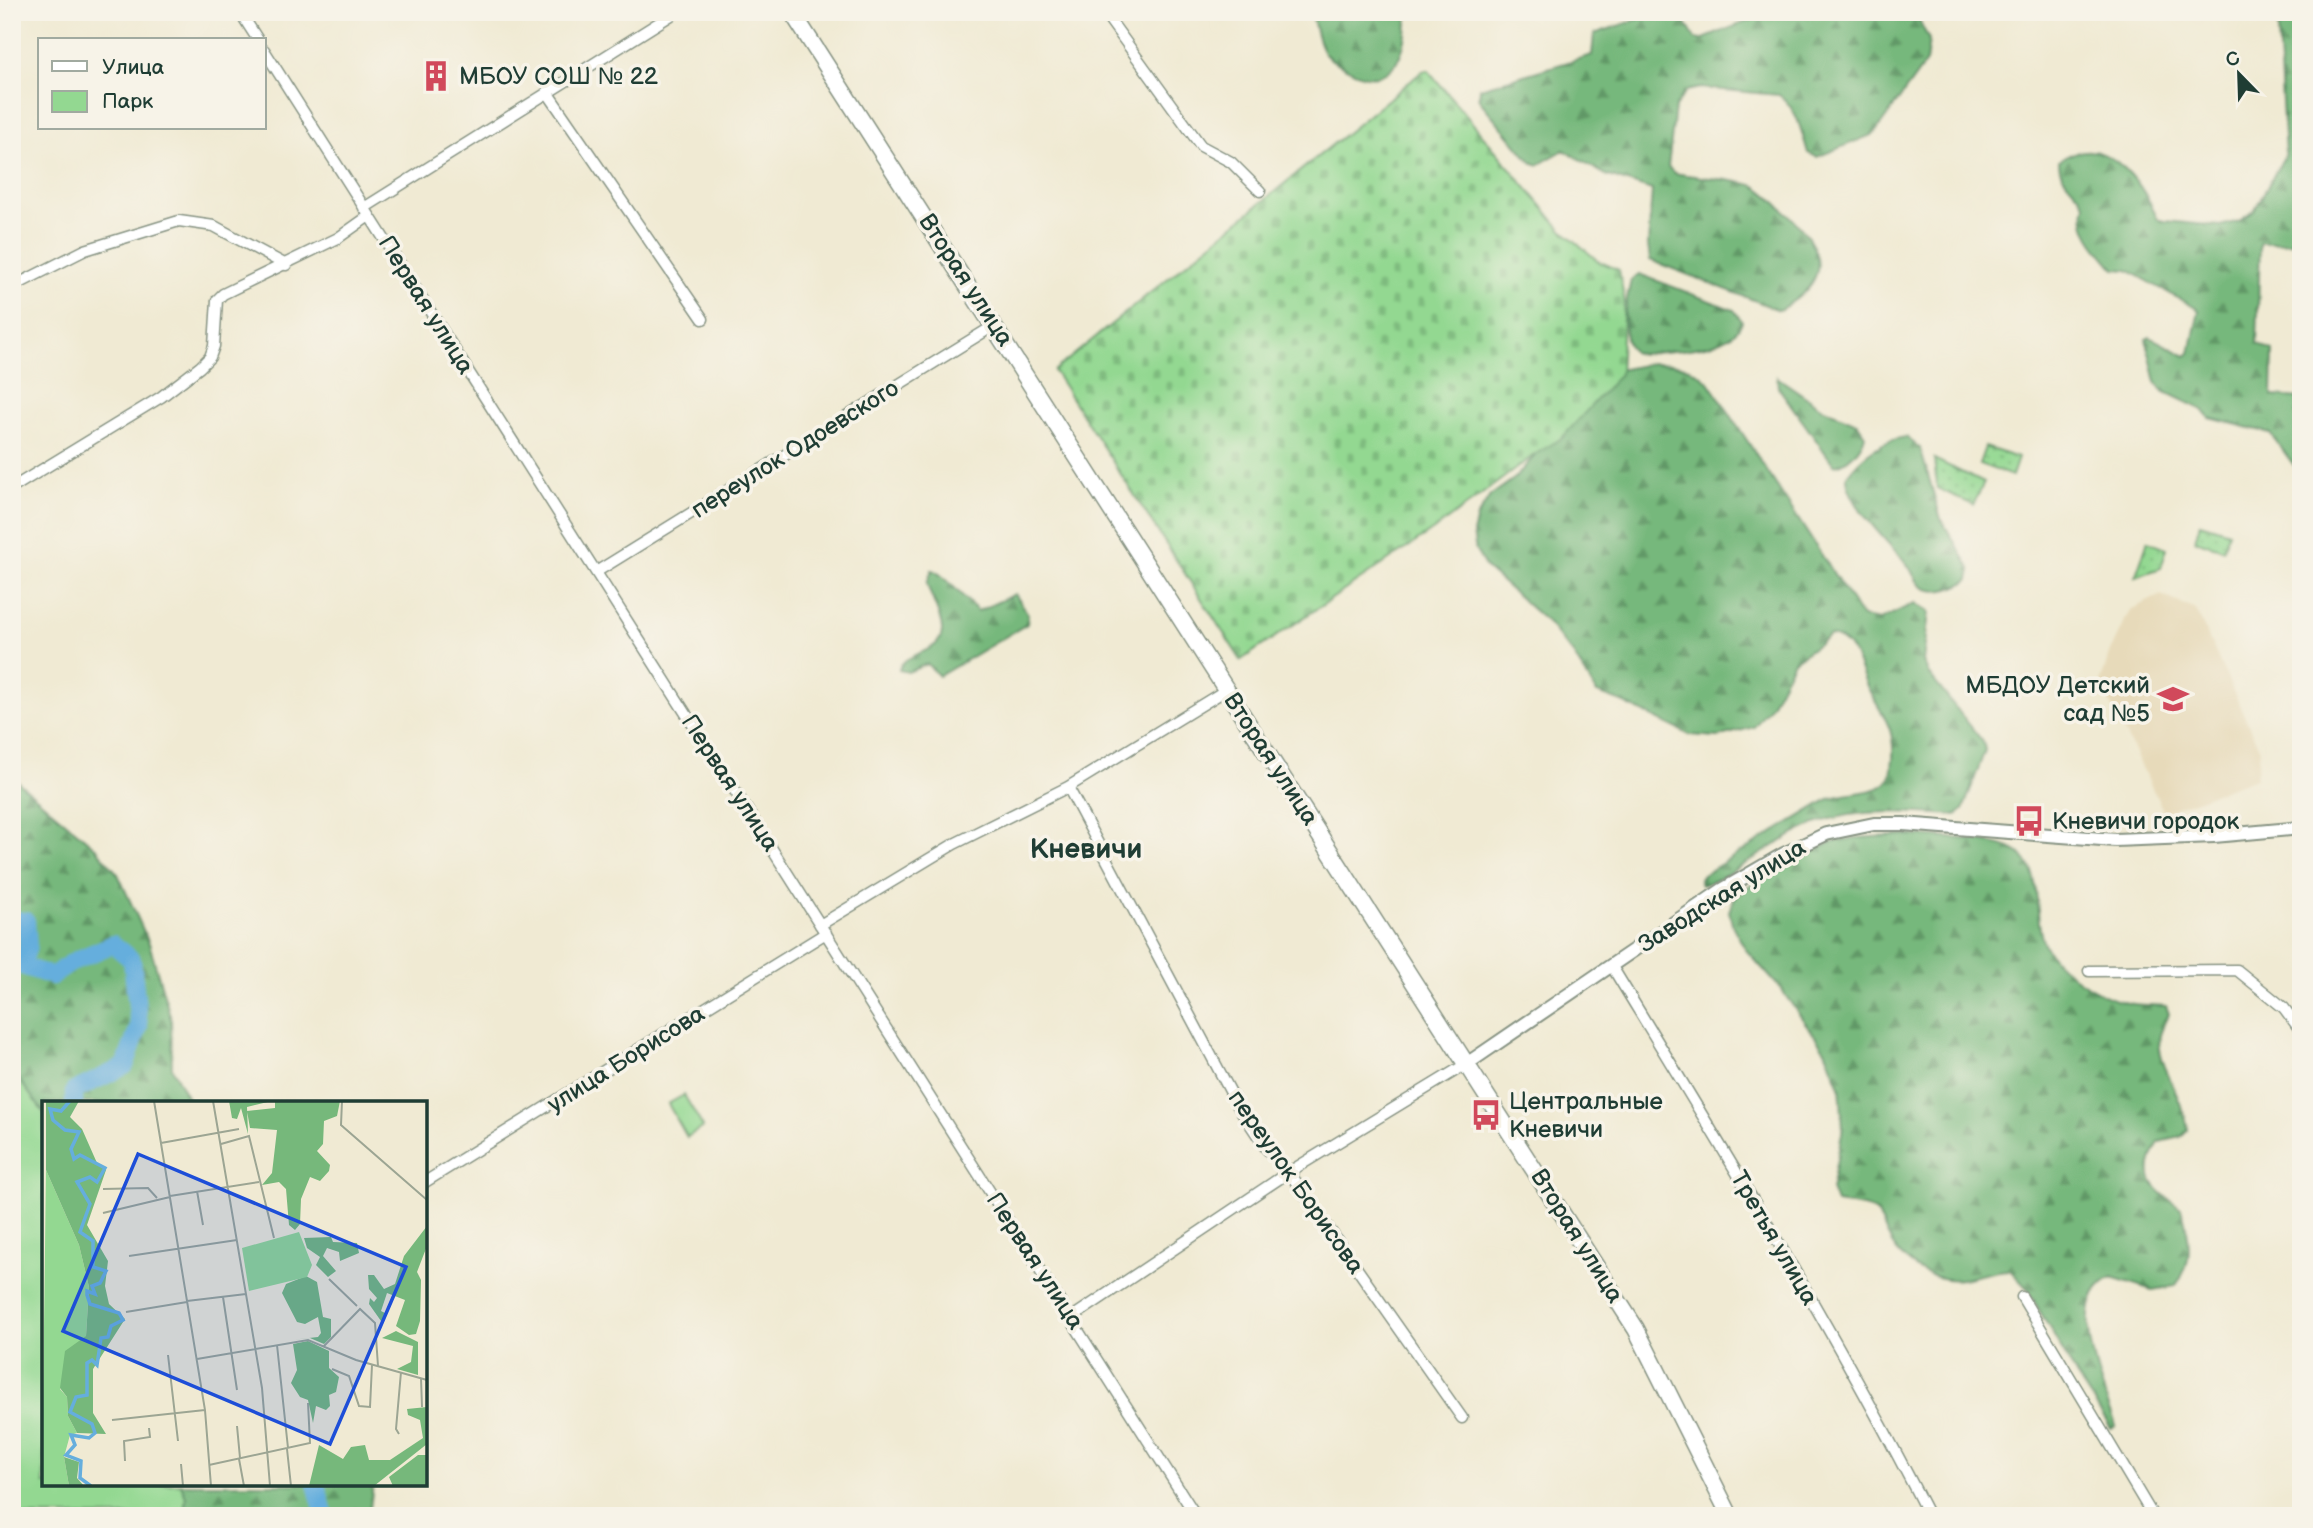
<svg xmlns="http://www.w3.org/2000/svg" width="2313" height="1528" viewBox="0 0 2313 1528" font-family="'Balsamiq Sans',sans-serif">
	<defs>
		<pattern id="forest-firs" width="22" height="20" patternUnits="userSpaceOnUse" patternTransform="scale(1.75)"><rect width="22" height="20" fill="#76b87b"/><path d="M5 1l3.5 6h-7zM16 11l3.5 6h-7z" fill="#609766"/></pattern>
		<pattern id="cemetery-stones" width="16" height="16" patternUnits="userSpaceOnUse" patternTransform="scale(1.75)"><rect width="16" height="16" fill="#93d891"/><path d="M2 7V4a2 2 0 0 1 4 0v3zM10 15v-3a2 2 0 0 1 4 0v3z" fill="#7eba7e"/></pattern>
		<pattern id="park-dots" width="8" height="8" patternUnits="userSpaceOnUse" patternTransform="scale(1.75)"><rect width="8" height="8" fill="#93d891"/><path d="M2 2h.1M6 6h.1" fill="none" stroke="#7eba7e" stroke-width="1.8" stroke-linecap="round"/></pattern>
	</defs>
	<rect width="100%" height="100%" fill="#f7f3e8"/>
	<filter id="ink" filterUnits="userSpaceOnUse"><feTurbulence type="fractalNoise" baseFrequency=".0143" numOctaves="2"/><feDisplacementMap in="SourceGraphic" scale="14" xChannelSelector="R" yChannelSelector="G"/><feConvolveMatrix kernelMatrix="1 2 1 2 8 2 1 2 1" color-interpolation-filters="sRGB"/></filter>
	<filter id="wash" filterUnits="userSpaceOnUse"><feTurbulence type="fractalNoise" baseFrequency=".00686" numOctaves="4" result="noise"/><feDisplacementMap in="SourceGraphic" scale="28" xChannelSelector="R" yChannelSelector="G"/><feGaussianBlur stdDeviation="1.57" result="paint"/><feColorMatrix in="noise" values="0 0 0 0 0 0 0 0 0 0 0 0 0 0 0 0 0 1.4 0 .05"/><feComposite in="paint" operator="in"/></filter>
	<g filter="url(#wash)">
		<rect width="100%" height="100%" fill="#f0ead3"/>
		<path fill="#e7daba" d="M 2161,595 L 2196,610 L 2260,750 L 2256,778 L 2164,812 L 2100,683 L 2114,643 L 2130,610 Z"/>
		<path fill="#93d891" stroke="#598a62" stroke-width="2" d="M 12,1070 L 44,1113 L 44,1484 L 181,1484 L 186,1497 L 184,1516 L 12,1516 Z
			M 684,1095 L 703,1127 L 687,1137 L 668,1104 Z"/>
		<path fill="url(#forest-firs)" stroke="#4a7a58" stroke-width="2" d="M 1312,12 L 1407,12 C 1408,51 1393,94 1348,69 C 1341,65 1330,60 1325,54 C 1318,43 1314,24 1312,12 Z
			M 1659,12 L 1680,12 L 1695,39 L 1701,40 L 1770,12 L 1915,12 L 1929,40 L 1926,62 L 1874,134 L 1817,157 L 1808,153 C 1802,133 1797,108 1779,95 L 1700,88 L 1686,91 L 1675,107 L 1668,167 L 1674,173 C 1692,177 1743,180 1755,186 C 1766,192 1778,205 1788,214 C 1828,253 1830,282 1779,310 L 1650,260 L 1648,245 L 1652,190 L 1606,175 L 1564,150 L 1538,165 L 1531,162 L 1479,100 L 1480,88 L 1592,55 L 1594,34 Z
			M 2277,12 L 2301,12 L 2301,242 L 2260,243 L 2257,343 L 2273,351 L 2272,396 L 2301,398 L 2301,466 L 2296,468 L 2270,433 L 2210,418 L 2203,410 L 2163,391 L 2156,382 L 2146,339 L 2150,337 L 2186,356 L 2190,353 L 2199,310 L 2128,270 L 2115,269 C 2100,252 2077,229 2085,205 C 2077,187 2059,182 2059,161 C 2105,128 2142,183 2158,219 L 2164,221 L 2221,226 L 2239,221 L 2254,211 L 2285,155 Z
			M 1639,274 L 1734,310 L 1742,321 C 1733,351 1667,351 1640,354 L 1633,352 C 1618,334 1626,301 1631,280 Z
			M 1653,363 C 1677,363 1691,366 1709,382 L 1862,617 L 1880,620 L 1915,603 L 1929,612 L 1923,661 L 1928,673 L 1983,742 L 1985,750 L 1963,810 L 1957,815 C 1904,813 1851,805 1802,830 C 1778,841 1723,881 1701,885 L 1699,880 L 1703,875 L 1829,799 C 1846,791 1879,796 1889,779 C 1893,774 1892,765 1893,758 C 1895,723 1880,714 1866,684 C 1858,666 1854,639 1829,636 L 1794,661 L 1771,705 L 1754,727 L 1718,737 L 1690,735 L 1622,702 L 1597,693 L 1573,654 L 1547,622 L 1486,568 L 1476,551 L 1473,533 L 1477,517 L 1490,496 L 1515,478 L 1609,372 Z
			M 1777,377 L 1822,408 L 1857,423 L 1865,435 C 1862,448 1847,464 1834,465 L 1778,387 Z
			M 1906,437 L 1920,448 L 1941,519 L 1971,570 L 1969,580 C 1958,587 1940,594 1927,589 C 1917,586 1913,572 1907,564 C 1890,544 1845,502 1847,475 C 1861,456 1882,440 1906,437 Z
			M 932,570 C 942,572 967,602 978,611 L 1015,594 L 1028,614 L 1027,624 L 939,676 L 927,664 L 908,672 L 899,670 C 903,651 941,655 942,631 C 943,618 930,597 927,583 Z
			M 12,777 L 95,847 L 118,874 L 149,943 L 171,1019 L 172,1068 L 190,1103 L 44,1103 L 44,1113 L 12,1070 Z
			M 1910,835 C 1939,838 1991,837 2016,851 C 2044,867 2033,915 2043,941 C 2053,968 2101,998 2128,1003 C 2140,1006 2153,1004 2166,1006 L 2169,1014 C 2166,1021 2162,1028 2160,1035 C 2154,1059 2186,1104 2188,1130 L 2181,1137 L 2159,1142 C 2139,1178 2152,1187 2181,1208 C 2190,1235 2195,1263 2175,1286 L 2152,1290 L 2112,1277 C 2064,1298 2103,1390 2116,1426 L 2111,1428 L 2078,1378 L 2026,1287 L 2010,1270 C 1987,1270 1968,1282 1946,1279 C 1920,1275 1897,1257 1887,1234 C 1883,1226 1881,1216 1874,1211 C 1865,1205 1847,1205 1836,1203 L 1831,1190 L 1843,1128 L 1840,1086 L 1825,1050 L 1780,988 L 1746,950 L 1733,927 L 1729,911 L 1734,899 L 1751,884 L 1829,843 L 1854,838 Z
			M 181,1484 L 373,1484 L 369,1516 L 184,1516 L 186,1497 Z"/>
		<path fill="url(#cemetery-stones)" stroke="#598a62" stroke-width="2" d="M 1428,70 L 1561,229 L 1598,261 L 1619,270 L 1624,298 L 1620,374 L 1562,438 L 1534,455 L 1438,527 L 1241,660 L 1054,371 L 1423,71 Z"/>
		<path fill="url(#park-dots)" stroke="#598a62" stroke-width="2" d="M 1985,447 L 2018,458 L 2012,476 L 1979,464 Z
			M 1934,459 L 1984,483 L 1973,505 L 1937,488 Z
			M 2200,523 L 2229,532 L 2223,549 L 2195,540 Z
			M 2148,541 L 2167,548 L 2161,568 L 2135,577 Z"/>
		<g fill="none" stroke-linecap="round" stroke-linejoin="round">
			<path stroke="#65aedd" stroke-width="18" d="M 12,920 L 26,921 L 28,946 L 22,966 L 52,976 L 74,961 L 113,944 L 132,960 L 139,1026 L 125,1066 L 74,1091 L 74,1103
				M 316,1484 L 325,1516"/>
		</g>
	</g>
	<g filter="url(#ink)">
		<g fill="none" stroke-linecap="round" stroke-linejoin="round">
			<defs>
				<path id="minor" d="M 240,12 L 258,40
					M 1104,12 L 1201,146 L 1231,162 L 1260,191
					M 264,50 L 1196,1516
					M 547,92 L 703,319
					M 364,208 L 676,12
					M 12,287 L 85,250 L 179,221 L 214,226 L 286,265
					M 12,488 L 161,397 L 200,367 L 210,357 L 214,346 L 217,300 L 223,294 L 338,238 L 369,216
					M 596,572 L 995,325
					M 1068,787 L 1238,1106 L 1266,1148 L 1289,1172 L 1462,1418
					M 820,925 L 954,844 L 1068,787 L 1226,690
					M 1611,965 C 1721,1146 1833,1327 1929,1516
					M 2089,971 L 2237,970 L 2284,1008 L 2301,1031
					M 425,1182 L 826,933
					M 2022,1297 L 2153,1516
					M 1071,1318 L 1289,1172 L 1468,1063"/>
				<path id="tertiary" d="M 1468,1063 L 1722,890 L 1784,854 L 1826,834 L 1874,824 L 1903,824 L 2115,840 L 2214,836 L 2301,828"/>
				<path id="primary" d="M 792,12 L 1636,1329 L 1730,1516"/>
			</defs>
			<use href="#minor" stroke="#889484" stroke-width="13"/>
			<use href="#tertiary" stroke="#889484" stroke-width="16"/>
			<use href="#primary" stroke="#889484" stroke-width="19"/>
			<use href="#minor" stroke="#fff" stroke-width="10"/>
			<use href="#tertiary" stroke="#fff" stroke-width="12"/>
			<use href="#primary" stroke="#fff" stroke-width="16"/>
		</g>
	</g>
	<defs>
		<symbol id="building-bare" viewBox="-9 -9 18 18"><path d="M-4-6H4V6H1V3H-1V6H-4ZM-2.5-4.3h1.7v1.8h-1.7ZM.8-4.3h1.7v1.8H.8ZM-2.5-1h1.7V.8h-1.7ZM.8-1h1.7V.8H.8Z" fill="#d1495b" stroke="#f7f3e8" stroke-width="2.5" paint-order="stroke"/></symbol>
		<symbol id="school-bare" viewBox="-9 -9 18 18"><path d="M0-5L7-2L0 1L-7-2ZM-4 1L0 2.5L4 1V4Q0 6-4 4Z" fill="#d1495b" stroke="#f7f3e8" stroke-width="2.5" paint-order="stroke"/></symbol>
		<symbol id="bus-bare" viewBox="-9 -9 18 18"><path d="M-5-6H5V4H4V6H2V4H-2V6H-4V4H-5ZM-3.5-4V0h7V-4ZM-3.5 1.2v1.5H-2V1.2ZM2 1.2v1.5H3.5V1.2Z" fill="#d1495b" stroke="#f7f3e8" stroke-width="2.5" paint-order="stroke"/></symbol>
	</defs>
	<g fill-rule="evenodd">
		<use href="#building-bare" x="414" y="54" width="44" height="44"/>
		<use href="#school-bare" x="2151" y="677" width="44" height="44"/>
		<use href="#bus-bare" x="2007" y="799" width="44" height="44"/>
		<use href="#bus-bare" x="1464" y="1093" width="44" height="44"/>
	</g>
	<g text-anchor="middle" dominant-baseline="central" stroke-width="7" stroke-linejoin="round" paint-order="stroke">
		<g font-size="24" fill="#1f3d34" stroke="#f7f3e8" text-anchor="start">
			<text x="459" y="76">МБОУ СОШ № 22</text>
			<text x="2150" y="685" text-anchor="end">МБДОУ Детский<tspan x="2150" dy="28">сад №5</tspan></text>
			<text x="2052" y="821">Кневичи городок</text>
			<text x="1509" y="1101">Центральные<tspan x="1509" dy="28">Кневичи</tspan></text>
		</g>
		<g font-size="24" fill="#1f3d34" stroke="#f7f3e8">
			<text transform="translate(966 280) rotate(57)">Вторая улица</text>
			<text transform="translate(426 305) rotate(58)">Первая улица</text>
			<text transform="translate(795 449) rotate(-32)">переулок Одоевского</text>
			<text transform="translate(1271 759) rotate(57)">Вторая улица</text>
			<text transform="translate(730 783) rotate(57)">Первая улица</text>
			<text transform="translate(1722 896) rotate(-32)">Заводская улица</text>
			<text transform="translate(626 1059) rotate(-32)">улица Борисова</text>
			<text transform="translate(1296 1182) rotate(55)">переулок Борисова</text>
			<text transform="translate(1577 1236) rotate(58)">Вторая улица</text>
			<text transform="translate(1774 1238) rotate(60)">Третья улица</text>
			<text transform="translate(1035 1261) rotate(57)">Первая улица</text>
		</g>
		<g font-size="28" font-weight="bold" fill="#1f3d34" stroke="#f7f3e8">
			<text x="1086" y="849">Кневичи</text>
		</g>
	</g>
	<g transform="translate(42 1101)">
		<rect width="385" height="385" fill="#f0ead3"/>
		<path d="M 4,69 L 37,144 L 47,186 L 44,235 L 18,288 L 25,296 L 26,315 L 35,332 L 28,334 L 22,356 L 27,385 L 0,385 Z" fill="#93d891"/>
		<path d="M 4,0 L 37,0 L 28,16 L 40,28 L 55,62 L 64,69 L 45,124 L 66,160 L 63,185 L 67,203 L 83,218 L 51,268 L 51,312 L 64,333 L 35,332 L 26,315 L 25,296 L 18,287 L 23,250 L 44,235 L 47,186 L 37,144 L 4,69 ZM 187,0 L 230,0 L 205,6 L 206,33 L 199,7 L 195,18 L 190,17 ZM 233,0 L 298,0 L 295,15 L 282,20 L 281,43 L 275,50 L 288,64 L 287,70 L 278,80 L 268,76 L 259,98 L 258,123 L 253,129 L 247,124 L 244,88 L 237,81 L 220,84 L 230,72 L 235,29 L 208,27 L 205,10 L 233,7 ZM 385,125 L 385,145 L 375,171 L 379,179 L 378,220 L 374,233 L 367,234 L 354,225 L 363,199 L 345,192 L 339,210 L 345,213 L 339,220 L 327,203 L 328,197 L 332,201 L 335,197 L 327,188 L 326,174 L 332,174 L 342,188 L 353,183 L 362,155 ZM 289,136 L 291,141 L 315,142 L 317,152 L 298,160 L 297,151 L 285,147 L 281,155 L 294,170 L 286,176 L 274,164 L 278,156 L 265,147 L 262,137 ZM 264,175 L 275,181 L 281,216 L 289,218 L 289,236 L 282,243 L 268,237 L 249,239 L 276,236 L 279,232 L 276,216 L 263,223 L 255,221 L 240,192 L 244,183 ZM 354,230 L 376,241 L 376,274 L 355,268 L 369,261 L 371,245 L 340,237 ZM 266,240 L 287,250 L 287,267 L 297,276 L 294,291 L 287,294 L 288,305 L 284,309 L 274,305 L 271,322 L 266,299 L 258,296 L 249,282 L 255,269 L 251,243 ZM 385,306 L 385,343 L 332,385 L 267,385 L 277,344 L 301,358 L 309,346 L 323,344 L 327,359 L 348,359 L 381,337 L 378,319 L 366,314 L 365,308 ZM 376,354 L 385,354 L 385,385 L 351,385 L 347,376 ZM 22,356 L 37,361 L 35,377 L 42,385 L 27,385 Z" fill="#76b87b"/>
		<path d="M 257,131 L 270,164 L 265,176 L 207,190 L 200,147 Z" fill="#93d891"/>
		<path fill="none" stroke="#65aedd" stroke-width="3.5" d="M 28,0 L 19,10 L 8,8 L 11,19 L 23,29 L 37,31 L 29,48 L 32,58 L 38,54 L 63,67 L 55,81 L 48,76 L 35,81 L 48,103 L 38,131 L 51,140 L 51,166 L 64,170 L 58,182 L 50,185 L 53,193 L 45,190 L 45,194 L 48,203 L 77,212 L 81,219 L 69,225 L 66,236 L 59,237 L 55,264 L 50,259 L 45,262 L 45,294 L 34,296 L 28,311 L 50,323 L 53,332 L 47,337 L 29,334 L 33,344 L 24,354 L 39,360 L 38,377 L 49,385"/>
		<path fill="none" stroke="#9ca593" stroke-width="2" d="M 112,0 L 163,309 L 169,385M 171,0 L 220,287 L 228,385M 300,0 L 299,24 L 385,99M 119,42 L 197,28M 179,43 L 207,35 L 232,137M 61,88 L 106,87 L 115,97M 155,90 L 161,124M 128,95 L 217,81M 61,112 L 128,96M 87,155 L 195,139M 287,178 L 315,205M 181,196 L 195,289M 145,200 L 204,193M 84,211 L 145,201M 235,244 L 246,347M 282,245 L 318,208 L 333,222 L 336,265M 126,254 L 136,340M 155,258 L 266,239 L 314,259 L 385,279M 290,268 L 307,275 L 317,305 L 328,306 L 330,264M 379,277 L 380,306M 70,319 L 163,309M 195,325 L 198,357M 357,333 L 354,328 L 359,271M 245,348 L 249,385M 197,358 L 202,385M 83,360 L 82,340 L 108,336 L 107,327M 139,363 L 141,385M 167,364 L 268,342 L 266,302"/>
		<path fill="#1d4ed8" fill-opacity="0.15" stroke="#1d4ed8" stroke-width="3.5" d="M 96,53 L 364,166 L 288,343 L 21,230 Z"/>
		<rect width="385" height="385" fill="none" stroke="#1f3d34" stroke-width="3.5"/>
	</g>
	<rect width="2313" height="1528" fill="none" stroke="#f7f3e8" stroke-width="42"/>
	<rect x="38" y="38" width="228" height="91" fill="#f7f3e8" stroke="#a1aaa0" stroke-width="2"/>
	<rect x="52" y="61" width="35" height="10" fill="#ffffff" stroke="#a1aaa0" stroke-width="2"/>
	<text x="102" y="74" font-size="21" fill="#1f3d34">Улица</text>
	<rect x="52" y="91" width="35" height="21" fill="#93d891" stroke="#a1aaa0" stroke-width="2"/>
	<text x="102" y="108" font-size="21" fill="#1f3d34">Парк</text>
	<g transform="translate(2239 74) rotate(337)" stroke="#f7f3e8" stroke-width="5" paint-order="stroke">
	<path d="M0-5L12 26L0 18L-12 26Z" fill="#1f3d34"/>
	<text y="-10" font-size="19" font-weight="bold" text-anchor="middle" fill="#1f3d34">С</text>
	</g>
</svg>
